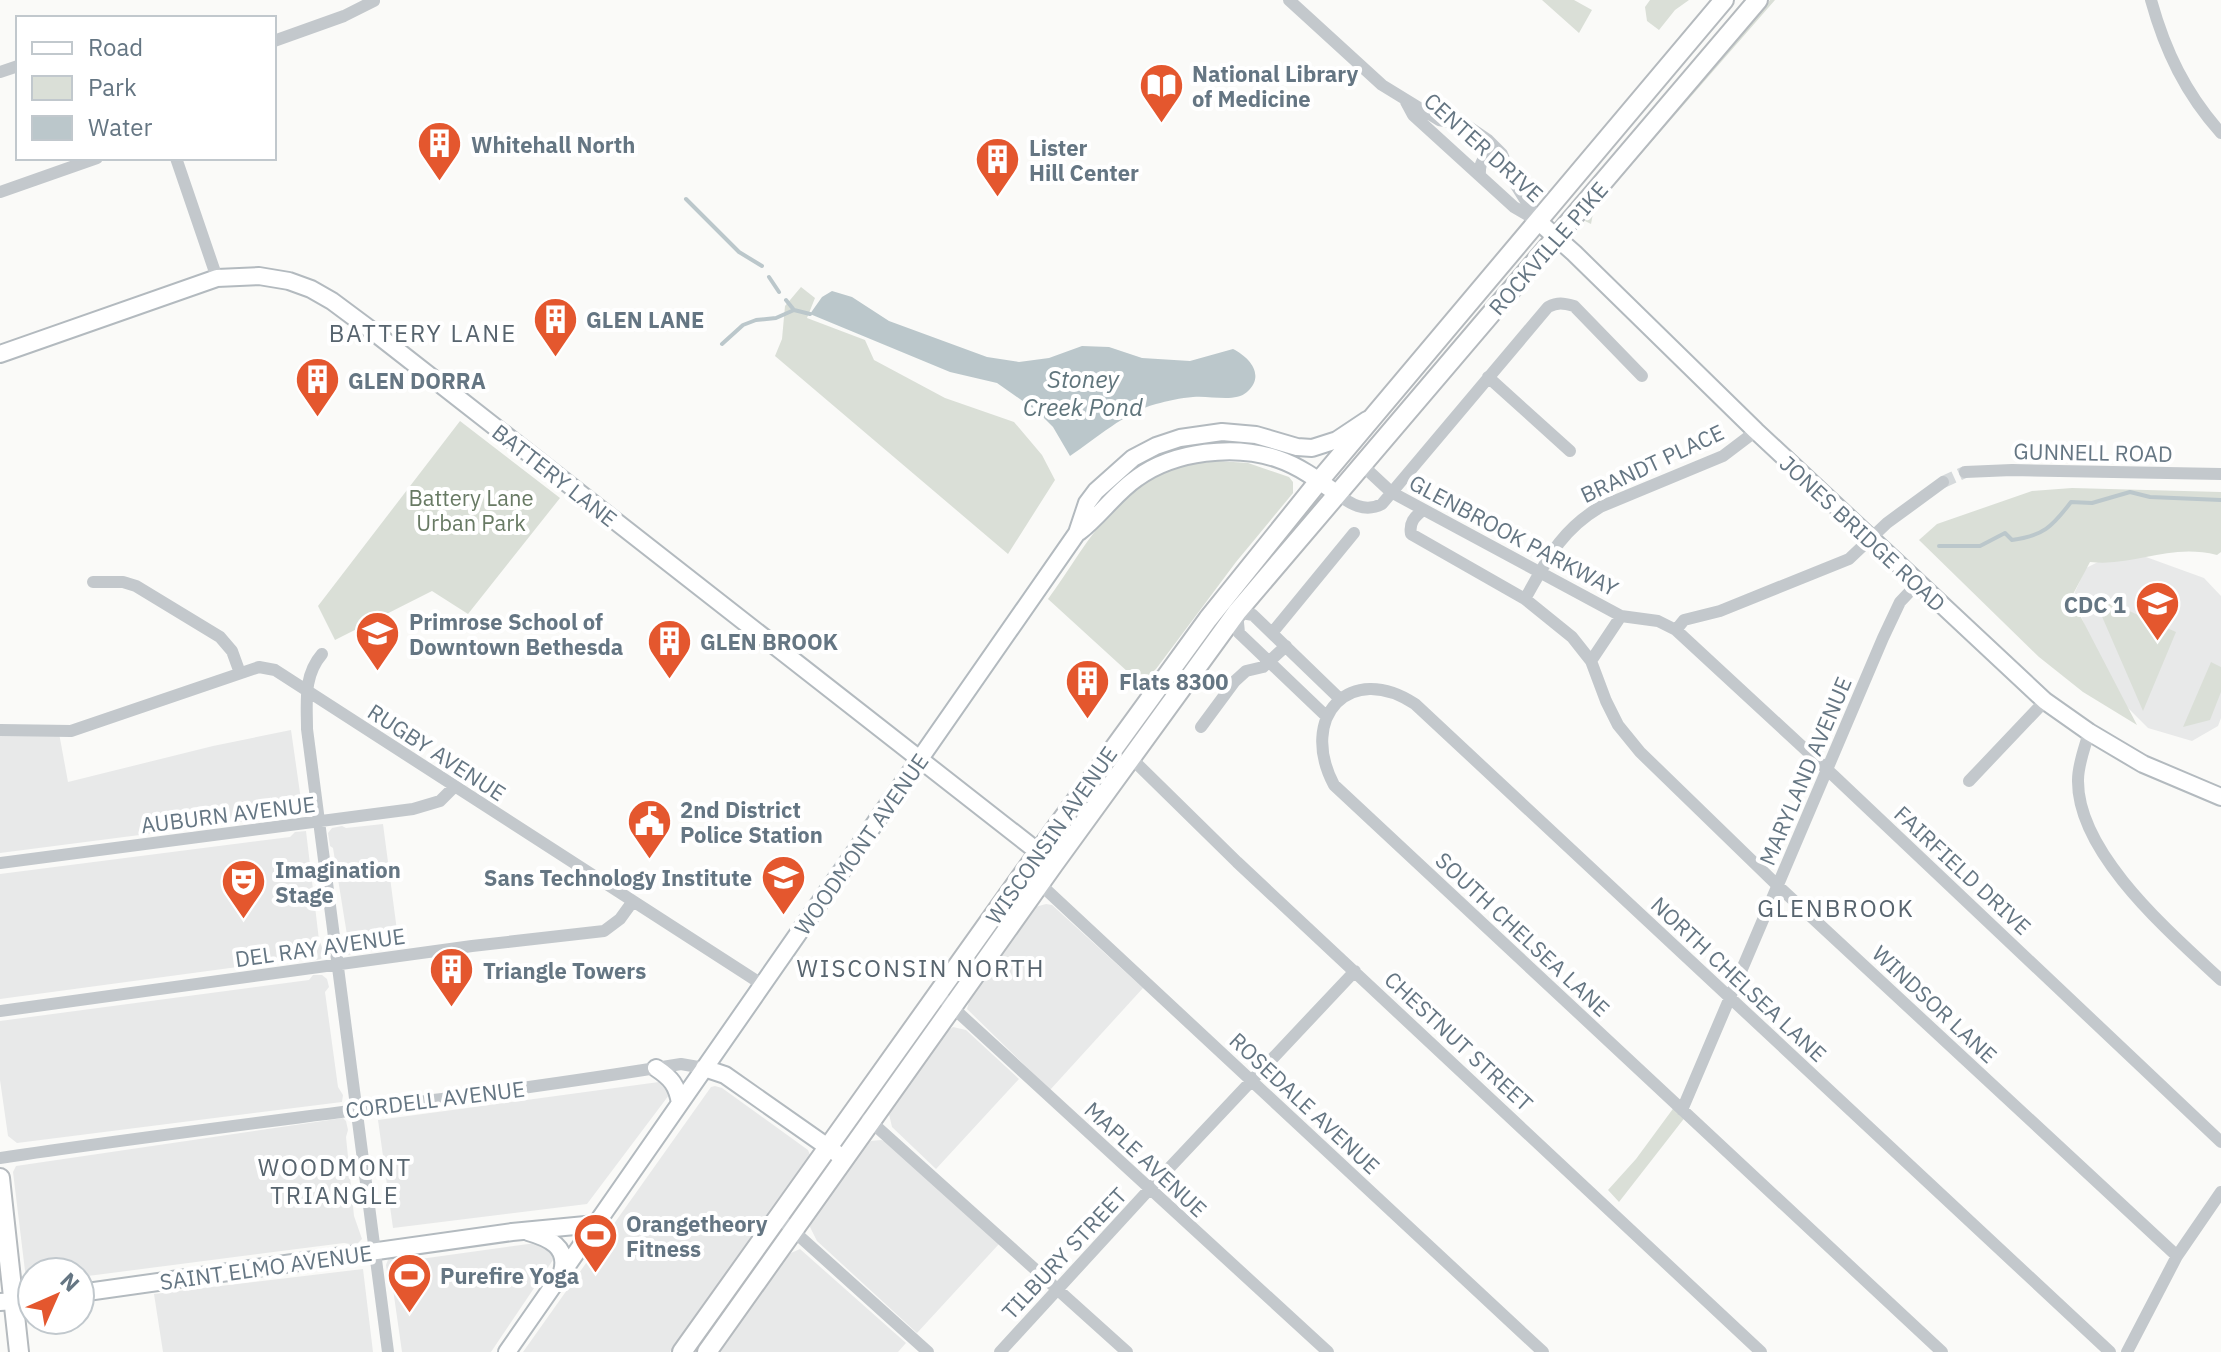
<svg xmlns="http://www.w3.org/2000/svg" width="2221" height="1352" viewBox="0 0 2221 1352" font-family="'IBM Plex Sans',sans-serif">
	<rect width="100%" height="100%" fill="#fafaf8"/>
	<path fill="#e8e9e9" d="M 2124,549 L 2204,578 L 2221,596 L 2221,718 L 2218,726 L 2192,741 L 2148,728 L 2111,691 L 2073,596 L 2086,568 Z
		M 291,730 L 303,814 L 0,853 L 0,734 L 59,733 L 68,782 L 213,746 Z
		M 383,824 L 399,946 L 348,955 L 343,941 L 347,935 L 333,848 L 330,846 L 328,833 L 332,828 L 342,826 L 346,828 Z
		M 306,831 L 319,940 L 324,952 L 321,959 L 312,961 L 305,958 L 0,999 L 0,874 L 290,837 L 295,832 Z
		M 1046,904 L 1052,905 L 1143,988 L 1050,1090 L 967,1009 L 970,998 L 1035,907 Z
		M 313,975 L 322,975 L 327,979 L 329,987 L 325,992 L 338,1087 L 343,1095 L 342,1102 L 17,1143 L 8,1136 L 0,1080 L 0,1021 L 309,980 Z
		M 953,1027 L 966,1030 L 1019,1079 L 936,1169 L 892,1127 L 889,1114 L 945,1033 Z
		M 659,1082 L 664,1083 L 670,1091 L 669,1095 L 587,1204 L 393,1228 L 378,1120 Z
		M 715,1086 L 722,1088 L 808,1150 L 810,1155 L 670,1352 L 523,1352 L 711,1087 Z
		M 343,1118 L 346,1121 L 348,1130 L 346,1137 L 354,1216 L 362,1239 L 356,1245 L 344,1243 L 80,1277 L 80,1272 L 32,1272 L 32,1283 L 26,1279 L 13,1172 L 16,1166 Z
		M 881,1140 L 887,1142 L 999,1244 L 917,1333 L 817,1241 L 810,1227 L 811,1221 L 863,1147 L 871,1141 Z
		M 543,1242 L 547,1243 L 555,1257 L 491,1352 L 402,1352 L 392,1282 L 388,1278 L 386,1265 L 389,1257 L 413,1260 Z
		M 800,1249 L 906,1343 L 898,1352 L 718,1352 L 784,1260 L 791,1253 Z
		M 363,1269 L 373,1352 L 163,1352 L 154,1294 Z"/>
	<path fill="#dadfd7" d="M 1542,0 L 1574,0 L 1592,10 L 1579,33 Z
		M 1650,0 L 1689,0 L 1675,10 L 1659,30 L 1647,21 L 1645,7 Z
		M 1770,0 L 1775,0 L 1594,208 L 1591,224 L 1585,221 L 1589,212 Z
		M 801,287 L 815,298 L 807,318 L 865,340 L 874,360 L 945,398 L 1014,422 L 1042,455 L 1055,480 L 1008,554 L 775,356 L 782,339 L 785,306 Z
		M 460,421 L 560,498 L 468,614 L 432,591 L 335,640 L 318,606 Z
		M 1218,461 L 1248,463 L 1289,477 L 1293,482 L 1293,493 L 1236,562 L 1156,669 L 1140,683 L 1048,599 C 1081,554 1110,495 1163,472 C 1180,464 1200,463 1218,461 Z
		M 2072,488 L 2221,492 L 2221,552 L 2217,555 C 2168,543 2136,567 2090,562 L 2071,598 L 2137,725 L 2083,692 L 2039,657 L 1919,540 L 1937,524 L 2032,491 Z
		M 2098,597 L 2176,632 L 2143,711 L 2097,605 Z
		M 2211,662 L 2221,667 L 2221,692 L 2210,720 L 2183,727 Z
		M 1675,1106 L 1686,1116 L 1619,1202 L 1608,1190 L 1636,1159 Z"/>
	<path fill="#bbc7cb" d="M 832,291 L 852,297 L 889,321 L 987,357 L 1019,362 L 1049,358 L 1082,346 L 1109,347 L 1142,358 L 1190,361 L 1233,349 C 1249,357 1266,375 1247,392 C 1235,403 1209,395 1193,397 C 1181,398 1167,401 1156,404 C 1124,413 1097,438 1070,456 L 1053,427 L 1037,411 L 997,383 L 950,372 L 810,314 L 822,297 Z"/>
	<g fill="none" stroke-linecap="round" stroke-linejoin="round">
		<path stroke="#bbc7cb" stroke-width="4" d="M 686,199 L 739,252 L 762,266
			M 769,277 L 779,292
			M 786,300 L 794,310
			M 722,344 L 743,325 L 756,320 L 776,318 L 794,310 L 810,314
			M 1939,546 L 1980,546 L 2005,533 L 2012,540 C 2043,536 2052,527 2071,502 L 2092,503 L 2130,492 L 2150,497 L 2221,500"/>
		<path stroke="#d5d9db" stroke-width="12" stroke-dasharray="12 6" stroke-linecap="butt" d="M 1943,482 L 1965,472"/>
		<defs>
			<path id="secondary" d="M 1539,222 L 1574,253 L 1756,431 L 2045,701 L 2089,732 L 2143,764 L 2221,797
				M 0,354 L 217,278 L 259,276 L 289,281 L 311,289 L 332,301 L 375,333 L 1046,858
				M 1079,532 C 1100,516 1115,493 1137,478 C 1174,451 1235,444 1278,459 C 1299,466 1318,480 1336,493
				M 656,1068 C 671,1078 677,1085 680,1103
				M 704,1068 L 725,1075 L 839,1155
				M 528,1232 C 549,1238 569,1247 562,1272
				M 80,1293 L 512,1232 L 596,1224
				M 0,1302 L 32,1300
				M 507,1352 L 1077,533 L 1087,503 L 1096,491 L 1133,458 L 1156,446 L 1180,438 L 1222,432 L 1256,435 L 1297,447 L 1312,448 L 1337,440 L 1367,420"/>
			<path id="primary" d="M 0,1178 L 19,1352
				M 682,1352 L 1048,839 L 1208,619 L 1319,481 L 1724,0
				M 707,1352 L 1054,864 L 1237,612 L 1758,0"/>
		</defs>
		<use href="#secondary" stroke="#b3babf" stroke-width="20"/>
		<use href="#primary" stroke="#b5babe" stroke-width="22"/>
		<path stroke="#c3c8cc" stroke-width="12" d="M 1289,0 L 1382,85 L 1439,120 L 1466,125 L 1488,140 L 1502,154 L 1514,182 L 1539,222
			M 2151,0 C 2165,51 2186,94 2221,133
			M 274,41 L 344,16 L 374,1
			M 0,72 L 18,66
			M 1406,102 L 1413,115 L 1514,207 L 1536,220
			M 176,158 L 217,278
			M 1480,175 C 1479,160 1486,152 1502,154
			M 0,192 L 97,158
			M 1488,377 L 1570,451
			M 1361,464 L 1391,492 L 1621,616 L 1658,621 L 1676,630 L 1684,620 L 1720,611 L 1849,559 L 1887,523 L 1943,482
			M 1965,472 L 2012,470 L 2221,474
			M 1336,493 C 1350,504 1365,513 1382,504 L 1548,307 C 1558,302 1563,303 1574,306 L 1642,376
			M 1423,510 C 1414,517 1409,523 1411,534 L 1525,599 L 1572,637 L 1591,661 L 1606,701 L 1618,725 L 1640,752 L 1778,886 L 2177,1256
			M 93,582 L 123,582 L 136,586 L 220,637 L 232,651 L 240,673
			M 1525,599 C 1547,560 1560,531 1600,507 L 1723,456 L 1756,431
			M 1676,630 L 1834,776 L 2221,1142
			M 1272,633 L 1354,533
			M 322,654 C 303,676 307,702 307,729 L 388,1352
			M 1591,661 L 1621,616
			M 1326,716 L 1239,633 L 1237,612 L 1253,615 L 1340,699
			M 1201,727 L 1235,681 L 1246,671 L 1263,667 L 1286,646
			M 0,730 L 71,731 L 259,667 L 275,670 L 763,985
			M 2089,732 C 2085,747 2078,764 2078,780 C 2077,854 2172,934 2221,980
			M 1131,758 L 1237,862 L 1761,1352
			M 1969,781 L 2045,701
			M 0,863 L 413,809 L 440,801 L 454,787
			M 1040,884 L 1543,1352
			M 938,994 L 1328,1352
			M 0,1011 L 472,946 L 604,931 L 620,919 L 633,901
			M 1682,1110 L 1883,638 L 1900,602 L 1917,584
			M 868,1119 L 1127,1352
			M 0,1158 C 227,1124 455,1101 681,1064 L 704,1068
			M 778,1217 L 928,1352
			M 1000,1352 L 1157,1181 L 1355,971
			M 1942,1352 L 1334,785 C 1298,717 1350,661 1415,704 L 2110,1352
			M 2127,1352 L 2177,1256 L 2221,1192"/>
		<use href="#secondary" stroke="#fff" stroke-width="16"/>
		<use href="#primary" stroke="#fff" stroke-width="18"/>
	</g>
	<defs>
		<symbol id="library-pin" viewBox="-11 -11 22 30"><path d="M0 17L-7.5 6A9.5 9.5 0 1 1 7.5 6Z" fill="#e4572e" stroke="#fff"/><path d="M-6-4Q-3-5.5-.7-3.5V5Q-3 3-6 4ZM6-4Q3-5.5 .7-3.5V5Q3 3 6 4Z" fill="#fff"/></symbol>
		<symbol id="building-pin" viewBox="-11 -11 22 30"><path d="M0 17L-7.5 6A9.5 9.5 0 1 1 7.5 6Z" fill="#e4572e" stroke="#fff"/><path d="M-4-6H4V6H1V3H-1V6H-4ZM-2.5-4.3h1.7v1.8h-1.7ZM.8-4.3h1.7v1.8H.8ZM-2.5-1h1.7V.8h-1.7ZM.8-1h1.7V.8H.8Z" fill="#fff"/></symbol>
		<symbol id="school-pin" viewBox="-11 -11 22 30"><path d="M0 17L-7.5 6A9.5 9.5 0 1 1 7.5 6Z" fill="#e4572e" stroke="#fff"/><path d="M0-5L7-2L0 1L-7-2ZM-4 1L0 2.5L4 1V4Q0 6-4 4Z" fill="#fff"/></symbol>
		<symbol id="civic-pin" viewBox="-11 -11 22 30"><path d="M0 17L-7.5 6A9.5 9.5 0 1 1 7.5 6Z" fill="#e4572e" stroke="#fff"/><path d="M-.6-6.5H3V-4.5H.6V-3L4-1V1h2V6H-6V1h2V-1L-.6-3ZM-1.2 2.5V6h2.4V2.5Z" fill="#fff"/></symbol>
		<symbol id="theatre-pin" viewBox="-11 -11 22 30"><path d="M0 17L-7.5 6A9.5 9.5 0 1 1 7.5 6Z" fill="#e4572e" stroke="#fff"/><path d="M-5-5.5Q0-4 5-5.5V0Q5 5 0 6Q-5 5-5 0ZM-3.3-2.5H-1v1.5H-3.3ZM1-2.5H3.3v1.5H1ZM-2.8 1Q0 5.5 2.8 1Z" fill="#fff"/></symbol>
		<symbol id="stadium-pin" viewBox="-11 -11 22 30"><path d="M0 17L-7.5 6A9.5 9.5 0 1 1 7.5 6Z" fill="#e4572e" stroke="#fff"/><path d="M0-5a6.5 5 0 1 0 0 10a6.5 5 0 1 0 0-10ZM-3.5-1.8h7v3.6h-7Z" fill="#fff"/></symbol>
	</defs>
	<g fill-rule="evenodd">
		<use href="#library-pin" x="1136" y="60" width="51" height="69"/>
		<use href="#building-pin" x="414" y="118" width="51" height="69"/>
		<use href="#building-pin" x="972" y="134" width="51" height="69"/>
		<use href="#building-pin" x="530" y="294" width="51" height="69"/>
		<use href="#building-pin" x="292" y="354" width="51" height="69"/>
		<use href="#school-pin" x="2132" y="578" width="51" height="69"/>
		<use href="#school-pin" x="352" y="608" width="51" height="69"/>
		<use href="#building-pin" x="644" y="616" width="51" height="69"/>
		<use href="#building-pin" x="1062" y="656" width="51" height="69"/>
		<use href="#civic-pin" x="624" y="796" width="51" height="69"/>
		<use href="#school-pin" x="758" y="852" width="51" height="69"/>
		<use href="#theatre-pin" x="218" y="856" width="51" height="69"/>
		<use href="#building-pin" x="426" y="944" width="51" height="69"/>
		<use href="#stadium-pin" x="570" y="1210" width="51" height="69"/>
		<use href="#stadium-pin" x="384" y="1250" width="51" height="69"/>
	</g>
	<g text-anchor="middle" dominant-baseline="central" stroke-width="8" stroke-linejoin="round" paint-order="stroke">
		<g font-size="22" font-weight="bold" fill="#657683" stroke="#fff" text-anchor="start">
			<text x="1192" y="73">National Library<tspan x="1192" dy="25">of Medicine</tspan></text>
			<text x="471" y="144">Whitehall North</text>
			<text x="1029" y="147">Lister<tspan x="1029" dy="25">Hill Center</tspan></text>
			<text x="586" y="319">GLEN LANE</text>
			<text x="348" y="380">GLEN DORRA</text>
			<text x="2126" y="604" text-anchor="end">CDC 1</text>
			<text x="409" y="621">Primrose School of<tspan x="409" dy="25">Downtown Bethesda</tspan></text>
			<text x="700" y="641">GLEN BROOK</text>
			<text x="1119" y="681">Flats 8300</text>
			<text x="680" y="809">2nd District<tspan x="680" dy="25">Police Station</tspan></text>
			<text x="275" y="869">Imagination<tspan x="275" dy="25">Stage</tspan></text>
			<text x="752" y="877" text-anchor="end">Sans Technology Institute</text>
			<text x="483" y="970">Triangle Towers</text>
			<text x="626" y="1223">Orangetheory<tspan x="626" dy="25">Fitness</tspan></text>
			<text x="440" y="1275">Purefire Yoga</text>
		</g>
		<g font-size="22" fill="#657683" stroke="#fff">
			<text transform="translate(1484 147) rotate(42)">CENTER DRIVE</text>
			<text transform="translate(1548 248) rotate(-49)">ROCKVILLE PIKE</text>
			<text transform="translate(2093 452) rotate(1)">GUNNELL ROAD</text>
			<text transform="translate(1652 463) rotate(-25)">BRANDT PLACE</text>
			<text transform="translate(555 475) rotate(38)">BATTERY LANE</text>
			<text transform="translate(1863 533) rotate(43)">JONES BRIDGE ROAD</text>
			<text transform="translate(1514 535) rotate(28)">GLENBROOK PARKWAY</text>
			<text transform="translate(437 752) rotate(33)">RUGBY AVENUE</text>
			<text transform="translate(1805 771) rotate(-67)">MARYLAND AVENUE</text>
			<text transform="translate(228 814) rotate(-7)">AUBURN AVENUE</text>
			<text transform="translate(1051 835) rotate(-55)">WISCONSIN AVENUE</text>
			<text transform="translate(861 844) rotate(-55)">WOODMONT AVENUE</text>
			<text transform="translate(1963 870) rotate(43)">FAIRFIELD DRIVE</text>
			<text transform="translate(1523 934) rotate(43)">SOUTH CHELSEA LANE</text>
			<text transform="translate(320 947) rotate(-8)">DEL RAY AVENUE</text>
			<text transform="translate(1739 979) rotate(43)">NORTH CHELSEA LANE</text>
			<text transform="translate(1935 1004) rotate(43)">WINDSOR LANE</text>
			<text transform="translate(1459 1041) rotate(43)">CHESTNUT STREET</text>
			<text transform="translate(435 1099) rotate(-7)">CORDELL AVENUE</text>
			<text transform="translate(1305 1103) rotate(43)">ROSEDALE AVENUE</text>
			<text transform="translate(1146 1159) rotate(43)">MAPLE AVENUE</text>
			<text transform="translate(1064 1253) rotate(-47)">TILBURY STREET</text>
			<text transform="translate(266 1267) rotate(-8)">SAINT ELMO AVENUE</text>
		</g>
		<g font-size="22" fill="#687a64" stroke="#fff">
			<text x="471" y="497">Battery Lane<tspan x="471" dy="25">Urban Park</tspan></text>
		</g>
		<g font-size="24" letter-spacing="2" fill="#57646e" stroke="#fff">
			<text x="423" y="333">BATTERY LANE</text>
			<text x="1836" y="908">GLENBROOK</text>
			<text x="921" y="968">WISCONSIN NORTH</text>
			<text x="335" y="1167">WOODMONT<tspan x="335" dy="28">TRIANGLE</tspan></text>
		</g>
		<g font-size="24" font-style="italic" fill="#60757c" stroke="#fff">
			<text x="1083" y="379">Stoney<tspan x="1083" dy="28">Creek Pond</tspan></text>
		</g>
	</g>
	<rect x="16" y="16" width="260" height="144" fill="#ffffff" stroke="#c1c8cd" stroke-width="2"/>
	<rect x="32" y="42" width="40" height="12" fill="#ffffff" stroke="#c1c8cd" stroke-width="2"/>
	<text x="88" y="56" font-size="24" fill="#657683">Road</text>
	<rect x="32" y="76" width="40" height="24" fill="#dadfd7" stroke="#c1c8cd" stroke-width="2"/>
	<text x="88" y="96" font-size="24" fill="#657683">Park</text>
	<rect x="32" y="116" width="40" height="24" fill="#bbc7cb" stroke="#c1c8cd" stroke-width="2"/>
	<text x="88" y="136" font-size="24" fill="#657683">Water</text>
	<g transform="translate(56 1296) rotate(45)"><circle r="38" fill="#ffffff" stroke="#c1c8cd" stroke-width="2"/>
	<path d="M0-6L14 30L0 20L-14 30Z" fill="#e4572e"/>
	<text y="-12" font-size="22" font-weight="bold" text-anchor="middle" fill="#657683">N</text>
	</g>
</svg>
